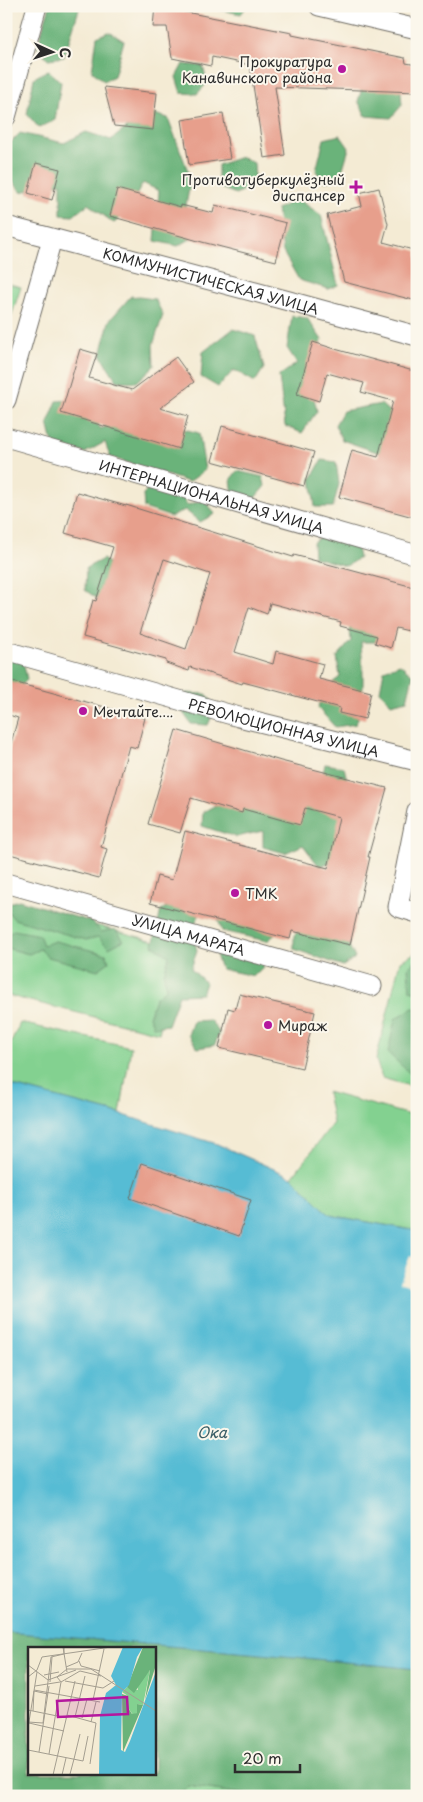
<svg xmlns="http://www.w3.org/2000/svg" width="423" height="1802" viewBox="0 0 423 1802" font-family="'Playpen Sans',sans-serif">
	<rect width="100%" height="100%" fill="#fbf7ec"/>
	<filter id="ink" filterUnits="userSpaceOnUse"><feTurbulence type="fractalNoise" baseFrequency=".02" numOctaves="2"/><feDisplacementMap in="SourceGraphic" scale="10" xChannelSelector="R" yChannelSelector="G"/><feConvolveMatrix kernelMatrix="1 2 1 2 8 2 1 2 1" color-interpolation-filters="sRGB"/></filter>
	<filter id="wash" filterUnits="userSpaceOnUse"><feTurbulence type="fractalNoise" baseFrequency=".0096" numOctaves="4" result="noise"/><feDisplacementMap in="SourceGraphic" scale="20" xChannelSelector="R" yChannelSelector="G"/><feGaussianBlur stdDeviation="1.12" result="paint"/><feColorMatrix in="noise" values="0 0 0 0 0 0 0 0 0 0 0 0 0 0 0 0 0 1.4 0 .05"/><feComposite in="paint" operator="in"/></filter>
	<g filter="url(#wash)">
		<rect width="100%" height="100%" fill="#f4ebd4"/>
		<path fill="#83d190" stroke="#577e5e" d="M 6,283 L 21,287 L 6,332 Z
			M 6,901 L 180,948 L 159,1033 L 6,995 Z
			M 417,952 L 417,1088 L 382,1078 L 376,1060 L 400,961 Z
			M 20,1023 L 131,1047 L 120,1114 L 6,1084 L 6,1054 Z
			M 327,1092 L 417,1117 L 417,1231 L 330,1215 L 292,1177 L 333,1123 Z
			M 188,1786 L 256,1796 L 180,1796 Z"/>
		<path fill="#6ab37a" stroke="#4a6f52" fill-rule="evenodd" d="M 50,6 L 80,6 L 64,57 L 48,59 L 37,46 Z
			M 202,6 L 247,6 L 241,14 Z
			M 109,32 L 124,41 L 114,76 L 104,81 L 92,71 L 97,37 Z
			M 183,64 L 203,66 L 207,83 L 197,94 L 181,93 L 176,77 Z
			M 48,70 L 61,82 L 55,120 L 39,128 L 27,114 L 34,78 Z
			M 365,79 L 400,81 L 402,105 L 391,118 L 366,116 L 358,101 Z
			M 147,112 L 168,118 L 191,179 L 185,210 L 194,237 L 178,246 L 155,241 L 159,191 L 143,183 L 127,212 L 114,223 L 88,204 L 73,216 L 61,215 L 61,183 L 21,192 L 7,174 L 8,145 L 20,133 L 64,143 L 86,132 L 111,140 Z
			M 340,135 L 349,148 L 340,178 L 324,182 L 316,171 L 324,139 Z
			M 241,157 L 254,163 L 255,183 L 236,194 L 218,187 L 218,165 Z
			M 298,199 L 321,215 L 338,285 L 328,289 L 299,280 L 283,252 L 277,209 Z
			M 131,296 L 155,299 L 163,315 L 153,345 L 154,366 L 137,382 L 117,381 L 101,356 L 109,321 Z
			M 292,316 L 307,318 L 322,340 L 307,369 L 317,411 L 302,433 L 285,426 L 279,376 L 297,363 L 287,348 Z
			M 233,329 L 255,336 L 264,368 L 255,382 L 234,370 L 218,387 L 201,377 L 203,352 Z
			M 80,399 L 101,429 L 128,415 L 199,433 L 205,470 L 189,482 L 110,457 L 105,442 L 85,453 L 53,443 L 48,423 L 57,401 Z
			M 381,404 L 396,418 L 397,459 L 342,440 L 335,425 L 343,411 Z
			M 322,460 L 336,462 L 339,484 L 333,507 L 315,507 L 311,479 Z
			M 237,471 L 263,477 L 265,486 L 253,500 L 233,495 L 231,479 Z
			M 154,485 L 181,493 L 187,505 L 205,500 L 215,514 L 200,522 L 185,510 L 171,517 L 144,508 L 143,494 Z
			M 324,535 L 356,543 L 359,558 L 346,566 L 314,557 L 313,542 Z
			M 103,559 L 121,572 L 99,600 L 85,590 L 86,568 Z
			M 362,613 L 382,642 L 361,642 C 363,671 366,697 356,724 L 335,727 L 318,708 L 324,689 L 340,677 L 337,657 L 351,641 L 349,620 Z
			M 6,658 L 23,661 L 27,679 L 16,693 L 6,691 Z
			M 400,664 L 413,675 L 407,700 L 391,704 L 380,691 L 384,670 Z
			M 186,693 L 206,694 L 216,707 L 208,725 L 191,724 L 182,711 Z
			M 325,764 L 344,767 L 348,785 L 364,827 L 339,860 L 319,866 L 303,845 L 285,853 L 263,847 L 263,831 L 236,837 L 202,826 L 203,812 L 232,796 L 320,790 Z
			M 186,897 L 199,901 L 199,916 L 191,930 L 197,950 L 191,969 L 206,983 L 202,994 L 179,995 L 168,1025 L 154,1027 L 149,1017 L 155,998 L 166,989 L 164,974 L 169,956 L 153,945 L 161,910 Z
			M 19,900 L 92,922 L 101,932 L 115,929 L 124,940 L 109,948 L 98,937 L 86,940 L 14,919 L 6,909 L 6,904 Z
			M 217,916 L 277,933 L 267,941 L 222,931 Z
			M 303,928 L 345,938 L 355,958 L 343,966 L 294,949 L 294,935 Z
			M 14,930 L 39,935 L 43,945 L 55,941 L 106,954 L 109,962 L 98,970 L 48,957 L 40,949 L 29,954 L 6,948 L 6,936 Z
			M 223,950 L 257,959 L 264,966 L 254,976 L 221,969 L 216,955 Z
			M 417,959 L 417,992 L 410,990 L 408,968 Z
			M 413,1008 L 417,1009 L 416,1079 L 388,1053 L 395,1019 Z
			M 210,1020 L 219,1032 L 215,1045 L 198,1048 L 188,1035 L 193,1021 Z
			M 6,1632 L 295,1657 L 417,1669 L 417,1796 L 256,1796 L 188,1786 L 180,1796 L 6,1796 ZM 29,1648 L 154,1648 L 154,1773 L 29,1773 Z"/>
		<path fill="#56bcd4" stroke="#407480" d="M 6,1084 L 120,1114 L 217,1144 L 292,1177 L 330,1215 L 417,1231 L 417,1669 L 295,1657 L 6,1632 Z"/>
		<path fill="#f4ebd4" d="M 410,1256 L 417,1259 L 417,1289 L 400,1282 Z"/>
		<g id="blocks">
			<path fill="#e79f8c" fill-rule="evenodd" d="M 155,6 L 292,33 L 292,35 L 405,58 L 406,63 L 417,65 L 417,92 L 275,87 L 285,155 L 264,158 L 250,65 L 212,57 L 211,66 L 172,58 L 167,27 L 153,27 Z
				M 104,87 L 157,93 L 153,130 L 114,126 Z
				M 223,113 L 230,159 L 189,165 L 182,120 Z
				M 36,163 L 60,169 L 52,200 L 28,193 Z
				M 379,188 L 388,224 L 383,242 L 417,251 L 417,301 L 344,282 L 327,215 L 362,206 L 359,193 Z
				M 117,189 L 181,207 L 181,205 L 213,213 L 215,205 L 286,223 L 276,261 L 202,242 L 110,216 Z
				M 313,342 L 335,349 L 417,372 L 417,518 L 339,497 L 352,450 L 378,457 L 393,401 L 361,392 L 364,383 L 327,373 L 319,401 L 297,394 Z
				M 80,349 L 97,354 L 89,378 L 132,390 L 176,357 L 194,382 L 160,408 L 188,416 L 179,449 L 61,413 Z
				M 222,426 L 314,452 L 304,486 L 212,461 Z
				M 77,492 L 126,506 L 126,505 L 293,557 L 294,555 L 417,588 L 417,633 L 396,628 L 391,648 L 375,643 L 377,636 L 340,626 L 341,622 L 270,603 L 267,614 L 249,607 L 235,652 L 273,664 L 276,651 L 323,664 L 319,679 L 371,692 L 365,719 L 339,713 L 340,708 L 243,682 L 242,684 L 190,667 L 189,671 L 166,663 L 166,660 L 83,637 L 93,600 L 96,601 L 113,547 L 65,533 ZM 164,559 L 210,574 L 186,649 L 140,633 Z
				M 6,680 L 145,718 L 137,748 L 129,746 L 101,847 L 107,849 L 99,878 L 6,853 L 6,761 L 18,718 L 6,714 Z
				M 176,730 L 281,761 L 387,788 L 368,857 L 370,857 L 350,945 L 292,931 L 290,939 L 150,903 L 157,876 L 172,880 L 185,831 L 328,868 L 339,817 L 305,808 L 300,825 L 243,809 L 242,813 L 191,798 L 180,833 L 148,824 Z
				M 239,994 L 315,1012 L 302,1068 L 219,1048 L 228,1008 L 235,1010 Z
				M 142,1163 L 251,1200 L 239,1236 L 130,1198 Z"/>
		</g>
	</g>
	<g filter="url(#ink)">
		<use href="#blocks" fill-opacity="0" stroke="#716e66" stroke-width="1"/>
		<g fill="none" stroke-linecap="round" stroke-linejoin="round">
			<defs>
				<g id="street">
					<path d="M 319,6 L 417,29"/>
					<path d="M 6,117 L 37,6"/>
					<path id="s1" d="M 6,226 L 285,300 L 417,336"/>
					<path d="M 6,400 L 52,239"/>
					<path id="s2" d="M 6,437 L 417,555"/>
					<path id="s3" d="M 6,651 L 239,717 L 417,761"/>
					<path d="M 417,811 L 398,907 L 417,913"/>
					<path id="s4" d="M 6,883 L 372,986"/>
				</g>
			</defs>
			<use href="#street" stroke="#716e66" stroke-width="21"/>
			<use href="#street" stroke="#fff" stroke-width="19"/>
		</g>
	</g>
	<g fill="#b5179e" stroke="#fbf7ec" stroke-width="2">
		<circle cx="342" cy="69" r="5"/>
		<path d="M353.5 179.5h5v5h5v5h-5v5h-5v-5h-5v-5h5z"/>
		<circle cx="83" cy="711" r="5"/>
		<circle cx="235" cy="893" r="5"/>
		<circle cx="268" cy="1025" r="5"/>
	</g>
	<g text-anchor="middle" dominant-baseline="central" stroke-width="4" stroke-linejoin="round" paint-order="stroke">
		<g font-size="14" fill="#2b2b2b" stroke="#fbf7ec" text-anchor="start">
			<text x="332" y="61" text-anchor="end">Прокуратура<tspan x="332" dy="16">Канавинского района</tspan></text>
			<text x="345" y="179" text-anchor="end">Противотуберкулёзный<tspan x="345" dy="16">диспансер</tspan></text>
			<text x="93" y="711">Мечтайте....</text>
			<text x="245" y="893">ТМК</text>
			<text x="278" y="1025">Мираж</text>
		</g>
		<g font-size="14" fill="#2b2b2b" stroke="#fbf7ec">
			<text stroke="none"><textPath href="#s1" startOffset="212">КОММУНИСТИЧЕСКАЯ УЛИЦА</textPath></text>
			<text stroke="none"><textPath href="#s2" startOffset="214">ИНТЕРНАЦИОНАЛЬНАЯ УЛИЦА</textPath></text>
			<text stroke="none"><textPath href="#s3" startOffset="288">РЕВОЛЮЦИОННАЯ УЛИЦА</textPath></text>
			<text stroke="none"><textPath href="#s4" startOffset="190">УЛИЦА МАРАТА</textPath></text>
		</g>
		<g font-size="15" font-style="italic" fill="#3a5e66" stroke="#fbf7ec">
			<text x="212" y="1431">Ока</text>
		</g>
	</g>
	<g transform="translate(28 1647)">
		<rect width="128" height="128" fill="#f4ebd4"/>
		<path d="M 122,23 L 115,58 L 109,57 L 109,66 L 105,68 L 99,59 L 100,49 L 94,45 L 99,40 L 110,43 L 109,38 Z" fill="#83d190"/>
		<path d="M 115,0 L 127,0 L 127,21 L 117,53 L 122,23 L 106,46 L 99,40 ZM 94,47 L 100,49 L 99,59 L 104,67 L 109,66 L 109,57 L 115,58 L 95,105 Z" fill="#6ab37a"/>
		<path d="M 95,0 L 115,0 L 109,10 L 101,38 L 94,45 L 93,103 L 97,105 L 102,94 L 127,27 L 127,127 L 71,127 L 72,69 L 78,46 L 88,38 L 83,29 Z" fill="#56bcd4"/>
		<path fill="none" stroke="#56bcd4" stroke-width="2.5" d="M 123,128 L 128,93"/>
		<path fill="none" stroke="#a49e90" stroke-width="1" d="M 35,0 L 39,25M 51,14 L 53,19 L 72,24M 0,18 L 20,33 L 48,23M 38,20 L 50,15 L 54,6M 16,28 L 31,25M 73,29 L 52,24 L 33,35 L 29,30 L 39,22 L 63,22 L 128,64M 0,30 L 9,23 L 14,10 L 83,0M 37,34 L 75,41 L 86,34M 22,35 L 24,10M 7,39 L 32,35M 6,43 L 72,55M 65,53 L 76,2M 0,63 L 39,71M 5,64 L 6,44 L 20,47M 39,68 L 68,76 L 62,117M 47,70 L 57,29M 54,71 L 59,52M 0,75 L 15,76 L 23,10 L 36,7 L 36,0M 63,75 L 68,55M 1,76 L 36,84M 0,81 L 9,25M 0,103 L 55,114 L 60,89M 11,105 L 21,39M 21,107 L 33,35M 46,112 L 52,87M 42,127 L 46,112M 25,128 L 47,34M 34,128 L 38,111"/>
		<path fill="#b5179e" fill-opacity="0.15" stroke="#b5179e" stroke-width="2.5" d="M 99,50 L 100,67 L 30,70 L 29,54 Z"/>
		<rect width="128" height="128" fill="none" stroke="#2b2b2b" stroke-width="2.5"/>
	</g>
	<rect width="423" height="1802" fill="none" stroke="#fbf7ec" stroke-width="25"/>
	<g transform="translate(52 52) rotate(93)" stroke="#fbf7ec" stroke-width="4" paint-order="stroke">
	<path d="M0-4L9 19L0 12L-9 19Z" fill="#2b2b2b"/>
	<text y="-8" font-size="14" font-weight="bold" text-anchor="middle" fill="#2b2b2b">С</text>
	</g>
	<path d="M235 1764v8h65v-8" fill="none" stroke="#2b2b2b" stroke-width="2.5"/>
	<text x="243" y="1764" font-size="15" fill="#2b2b2b" stroke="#fbf7ec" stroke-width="4" paint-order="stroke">20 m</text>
</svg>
